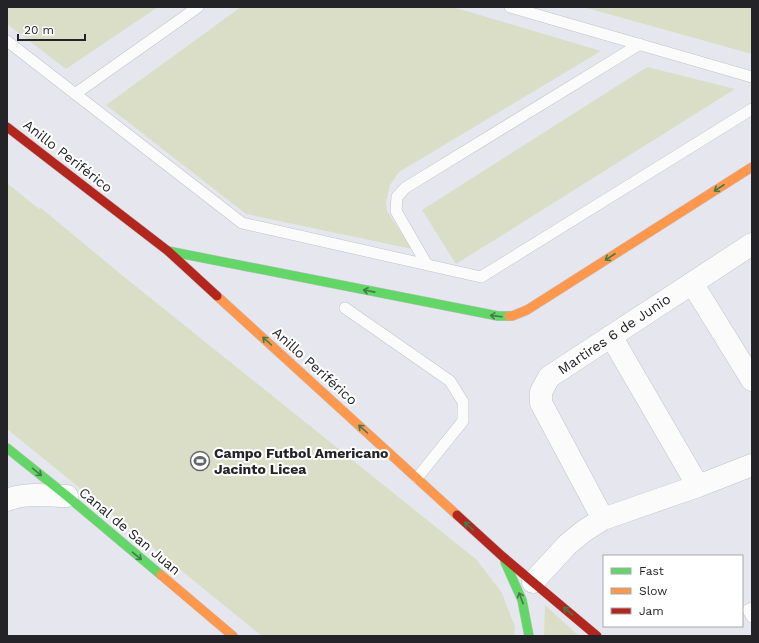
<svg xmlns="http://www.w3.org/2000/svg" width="759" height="643" viewBox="0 0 759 643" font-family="'Work Sans',sans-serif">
	<rect width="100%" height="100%" fill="#e6e7ee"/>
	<path fill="#dadec6" d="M 7,7 L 158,7 L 66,69 L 7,24 Z
		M 241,7 L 453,7 L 601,51 L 399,172 L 390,185 L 386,202 L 387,211 L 412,249 L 246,214 L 106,105 Z
		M 583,7 L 752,7 L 752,54 Z
		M 647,67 L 735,89 L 456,264 L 422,210 Z
		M 7,183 L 39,209 L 41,208 L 123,276 L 477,560 L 502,593 L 515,627 L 514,636 L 262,636 L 7,429 Z
		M 545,605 L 579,636 L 544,636 Z"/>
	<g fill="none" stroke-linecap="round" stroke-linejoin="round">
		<defs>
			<path id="lane" d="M 510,7 L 752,77
				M 7,41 L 242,223 L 481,277 L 752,109
				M 75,94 L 198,7
				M 427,265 L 396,211 L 397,197 L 405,188 L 640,44
				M 345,308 L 450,381 L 463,402 L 463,421 L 417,478
				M 752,608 L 748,610 L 752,617"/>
			<path id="street" d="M 692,283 L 752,380
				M 611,336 L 698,486
				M 7,500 C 25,492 48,496 67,496
				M 603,519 L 541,403 L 541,392 L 549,377 L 752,244
				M 533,582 L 567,545 L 584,531 L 603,519 L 698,486 L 752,465"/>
			<path id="fast" d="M 168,251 L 498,316 L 509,316
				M 7,448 L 67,496 L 161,575
				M 505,562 L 522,600 L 529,636"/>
			<path id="slow" d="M 217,296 L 457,515
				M 509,316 L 512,316 L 527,310 L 752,167
				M 161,575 L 233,636"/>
			<path id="jam" d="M 7,127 L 168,251 L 217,296
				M 457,515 L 502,556 L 597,636"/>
		</defs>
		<use href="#lane" stroke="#c3c3c8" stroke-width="12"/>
		<use href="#street" stroke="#c3c3c8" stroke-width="23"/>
		<use href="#fast" stroke="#c3c3c8" stroke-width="10"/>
		<use href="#slow" stroke="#c3c3c8" stroke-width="10"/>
		<use href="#jam" stroke="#c3c3c8" stroke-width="10"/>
		<use href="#lane" stroke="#fbfbfc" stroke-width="11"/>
		<use href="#street" stroke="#fbfbfc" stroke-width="22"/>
		<use href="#fast" stroke="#63d668" stroke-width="9"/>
		<use href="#slow" stroke="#ff974d" stroke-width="9"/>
		<use href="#jam" stroke="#b3261e" stroke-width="9"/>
	</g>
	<defs><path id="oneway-shaft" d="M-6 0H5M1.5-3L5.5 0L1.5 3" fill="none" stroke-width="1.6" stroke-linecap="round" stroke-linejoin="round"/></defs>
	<g stroke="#437c48">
		<use href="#oneway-shaft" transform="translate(719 188) rotate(147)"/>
		<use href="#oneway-shaft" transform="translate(610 257) rotate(147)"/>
		<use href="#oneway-shaft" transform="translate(369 291) rotate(-169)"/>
		<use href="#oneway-shaft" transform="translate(496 316) rotate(-173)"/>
		<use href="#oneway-shaft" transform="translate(267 341) rotate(-138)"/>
		<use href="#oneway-shaft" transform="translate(363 429) rotate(-138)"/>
		<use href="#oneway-shaft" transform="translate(37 472) rotate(39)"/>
		<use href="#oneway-shaft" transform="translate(469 526) rotate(-137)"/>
		<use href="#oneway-shaft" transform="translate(137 556) rotate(40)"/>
		<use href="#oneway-shaft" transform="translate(521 598) rotate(-110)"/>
		<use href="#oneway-shaft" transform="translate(568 611) rotate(-140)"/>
	</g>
	<defs>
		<symbol id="stadium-ring" viewBox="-11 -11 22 22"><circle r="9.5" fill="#fff" stroke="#67686d" stroke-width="1.5"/><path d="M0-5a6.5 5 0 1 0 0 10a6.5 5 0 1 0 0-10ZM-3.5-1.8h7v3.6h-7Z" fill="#67686d"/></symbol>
	</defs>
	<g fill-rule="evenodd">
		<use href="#stadium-ring" x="189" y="450" width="22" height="22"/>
	</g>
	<g text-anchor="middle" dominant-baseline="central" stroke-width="4" stroke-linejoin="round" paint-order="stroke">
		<g font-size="14" fill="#232328" stroke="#fff">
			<text transform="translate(68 156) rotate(38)">Anillo Periférico</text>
			<text transform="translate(614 334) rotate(-34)">Martires 6 de Junio</text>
			<text transform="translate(315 366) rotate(42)">Anillo Periférico</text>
			<text transform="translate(130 531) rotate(40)">Canal de San Juan</text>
		</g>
		<g font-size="14" font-weight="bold" fill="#232328" stroke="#fff" text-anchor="start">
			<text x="214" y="453">Campo Futbol Americano<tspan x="214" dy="16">Jacinto Licea</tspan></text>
		</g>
	</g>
	<rect width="759" height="643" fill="none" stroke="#232328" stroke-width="16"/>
	<rect x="603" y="555" width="140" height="72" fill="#ffffff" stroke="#a7a7a9"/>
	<rect x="611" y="568" width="20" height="6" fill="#63d668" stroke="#a7a7a9"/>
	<text x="639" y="575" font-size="12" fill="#232328">Fast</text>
	<rect x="611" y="588" width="20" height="6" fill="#ff974d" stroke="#a7a7a9"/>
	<text x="639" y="595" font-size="12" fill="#232328">Slow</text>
	<rect x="611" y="608" width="20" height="6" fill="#b3261e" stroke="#a7a7a9"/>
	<text x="639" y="615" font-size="12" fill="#232328">Jam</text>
	<path d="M18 34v6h67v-6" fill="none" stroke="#232328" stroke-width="2"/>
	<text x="24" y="34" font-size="12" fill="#232328" stroke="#ffffff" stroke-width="3" paint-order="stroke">20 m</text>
</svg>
